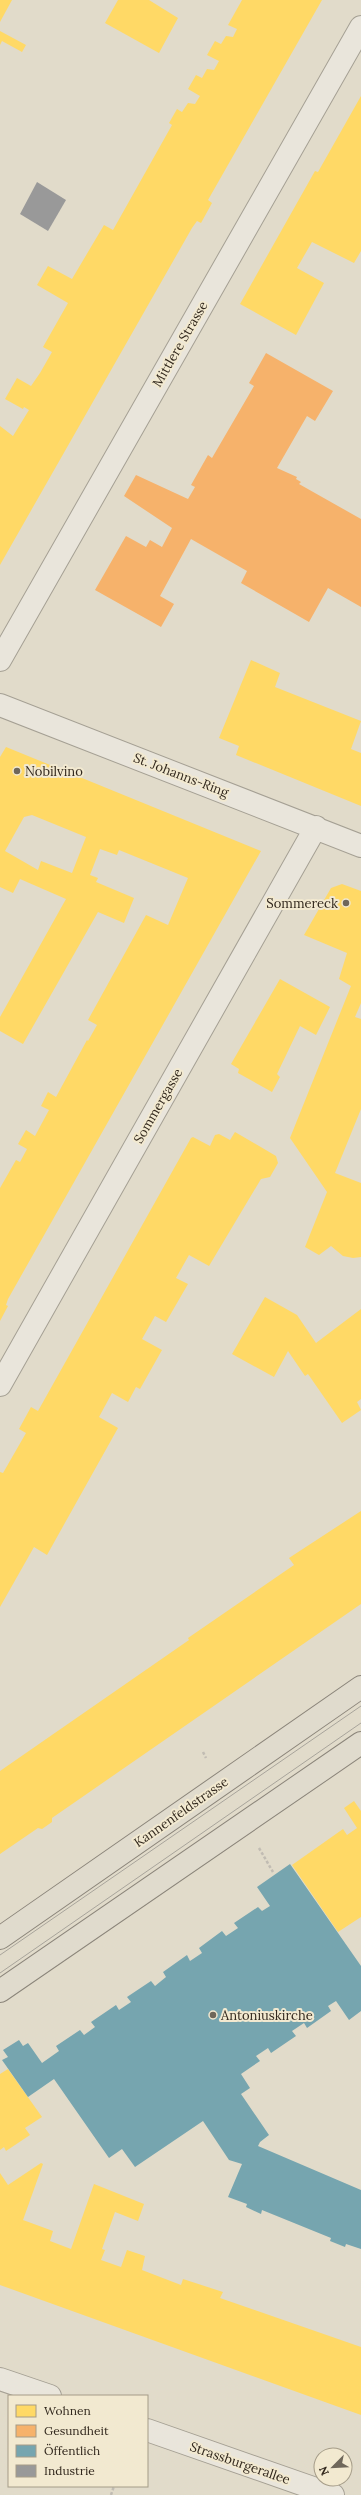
<svg xmlns="http://www.w3.org/2000/svg" width="361" height="2495" viewBox="0 0 361 2495" font-family="Lora,serif">
	<rect width="100%" height="100%" fill="#e1dbca"/>
	<path fill="#ffd966" fill-rule="evenodd" d="M 0,0 L 12,0 L 0,22 Z
		M 118,0 L 149,0 L 178,18 L 159,53 L 105,23 Z
		M 242,0 L 322,0 L 208,200 L 212,203 L 201,223 L 197,221 L 192,228 L 0,565 L 0,426 L 13,436 L 29,410 L 24,407 L 23,409 L 5,399 L 17,378 L 31,386 L 40,373 L 52,352 L 43,347 L 68,303 L 37,285 L 48,266 L 72,279 L 104,225 L 113,230 L 172,125 L 169,123 L 177,109 L 182,112 L 188,103 L 195,104 L 200,96 L 188,89 L 196,75 L 202,78 L 207,69 L 214,70 L 219,61 L 207,55 L 215,41 L 221,44 L 226,36 L 233,37 L 237,29 L 228,25 Z
		M 0,31 L 26,45 L 22,52 L 2,41 L 0,45 Z
		M 361,96 L 361,251 L 354,263 L 312,242 L 297,268 L 324,283 L 296,335 L 240,304 L 315,171 L 318,172 Z
		M 251,660 L 280,673 L 275,687 L 361,721 L 351,749 L 361,753 L 361,806 L 236,755 L 239,746 L 219,738 Z
		M 6,747 L 261,851 L 8,1299 L 6,1305 L 8,1306 L 0,1321 L 0,1188 L 16,1160 L 20,1162 L 27,1149 L 18,1144 L 26,1130 L 35,1136 L 49,1110 L 41,1106 L 48,1092 L 56,1097 L 87,1040 L 88,1041 L 97,1025 L 88,1020 L 146,915 L 168,925 L 188,878 L 119,850 L 117,855 L 100,849 L 90,875 L 98,878 L 96,882 L 134,898 L 124,923 L 98,912 L 23,1044 L 0,1031 L 0,1017 L 66,899 L 20,879 L 13,893 L 0,887 L 0,757 ZM 32,815 L 86,837 L 72,873 L 41,861 L 38,870 L 5,851 L 24,817 Z
		M 342,884 L 361,891 L 361,1003 L 355,1017 L 361,1019 L 361,1109 L 335,1173 L 361,1183 L 361,1257 L 353,1258 L 343,1256 L 331,1246 L 319,1255 L 305,1247 L 327,1192 L 290,1138 L 351,986 L 339,979 L 347,953 L 304,935 L 331,888 Z
		M 280,979 L 330,1007 L 316,1035 L 300,1026 L 277,1074 L 280,1077 L 272,1092 L 238,1073 L 239,1069 L 231,1064 Z
		M 235,1132 L 276,1156 L 278,1163 L 270,1177 L 261,1179 L 209,1266 L 189,1255 L 176,1278 L 188,1284 L 166,1322 L 155,1316 L 142,1339 L 162,1350 L 140,1389 L 136,1387 L 128,1402 L 112,1393 L 99,1417 L 118,1428 L 47,1555 L 34,1547 L 0,1607 L 0,1472 L 3,1473 L 26,1433 L 19,1429 L 31,1407 L 38,1411 L 191,1138 L 193,1137 L 210,1146 L 215,1135 L 219,1134 L 230,1140 Z
		M 265,1297 L 297,1315 L 316,1343 L 361,1309 L 361,1399 L 357,1402 L 361,1410 L 342,1423 L 308,1374 L 305,1376 L 288,1351 L 274,1377 L 232,1354 Z
		M 361,1511 L 361,1604 L 52,1818 L 52,1822 L 42,1829 L 38,1828 L 0,1854 L 0,1771 L 189,1640 L 188,1638 L 294,1565 L 289,1558 Z
		M 354,1801 L 361,1811 L 361,1917 L 338,1932 L 292,1865 L 343,1829 L 347,1835 L 357,1828 L 344,1808 Z
		M 8,2069 L 42,2117 L 25,2128 L 30,2135 L 6,2151 L 4,2147 L 0,2150 L 0,2074 Z
		M 41,2163 L 43,2164 L 23,2220 L 53,2231 L 50,2241 L 71,2249 L 94,2184 L 144,2204 L 138,2221 L 115,2212 L 102,2249 L 105,2250 L 101,2260 L 121,2267 L 127,2250 L 145,2256 L 142,2270 L 181,2285 L 183,2279 L 223,2292 L 220,2298 L 361,2347 L 361,2415 L 0,2285 L 0,2173 L 8,2185 Z"/>
	<path fill="#f6b26b" d="M 266,353 L 333,391 L 315,421 L 307,416 L 277,468 L 297,477 L 296,479 L 301,482 L 299,484 L 361,519 L 361,607 L 328,588 L 309,622 L 241,583 L 247,571 L 191,539 L 160,596 L 174,604 L 161,627 L 95,590 L 126,536 L 146,547 L 150,540 L 162,547 L 172,528 L 124,496 L 136,475 L 188,499 L 195,487 L 191,485 L 208,455 L 212,458 L 254,386 L 249,383 Z"/>
	<path fill="#76a5af" d="M 290,1864 L 361,1966 L 361,2011 L 349,2020 L 336,2001 L 328,2006 L 331,2011 L 307,2028 L 304,2023 L 292,2031 L 296,2036 L 271,2053 L 268,2048 L 256,2056 L 260,2061 L 241,2074 L 250,2088 L 241,2094 L 269,2135 L 260,2142 L 258,2146 L 361,2190 L 361,2249 L 346,2244 L 345,2247 L 330,2241 L 331,2238 L 262,2210 L 261,2214 L 246,2207 L 247,2204 L 228,2197 L 242,2164 L 229,2160 L 203,2121 L 135,2167 L 122,2149 L 109,2158 L 54,2079 L 28,2097 L 2,2060 L 8,2057 L 3,2050 L 19,2040 L 23,2046 L 28,2043 L 42,2063 L 59,2051 L 56,2046 L 80,2030 L 84,2035 L 95,2027 L 91,2022 L 116,2005 L 119,2010 L 131,2002 L 127,1997 L 151,1981 L 155,1986 L 166,1977 L 163,1972 L 187,1955 L 190,1961 L 202,1953 L 199,1948 L 222,1931 L 226,1936 L 238,1928 L 234,1923 L 258,1907 L 262,1911 L 270,1906 L 257,1887 Z"/>
	<path fill="#999" d="M 37,182 L 66,200 L 48,231 L 20,214 Z"/>
	<g fill="none" stroke-linecap="round" stroke-linejoin="round">
		<defs>
			<path id="minor" d="M 0,660 L 361,27
				M 0,705 L 361,846
				M 0,1385 L 316,827"/>
			<path id="tertiary" d="M 0,2379 L 50,2396
				M 147,2430 L 333,2495"/>
			<path id="primary" d="M 0,1938 L 361,1687
				M 0,1991 L 361,1743"/>
		</defs>
		<use href="#minor" stroke="#a5a094" stroke-width="24"/>
		<use href="#tertiary" stroke="#a5a094" stroke-width="24"/>
		<use href="#primary" stroke="#8b857a" stroke-width="24"/>
		<path stroke="#c1bcb3" stroke-width="2.5" stroke-dasharray="3 2" stroke-linecap="butt" d="M 203,1752 L 206,1758
			M 259,1848 L 273,1872
			M 111,2495 L 114,2486"/>
		<use href="#minor" stroke="#e9e5db" stroke-width="22"/>
		<use href="#tertiary" stroke="#e9e5db" stroke-width="22"/>
		<use href="#primary" stroke="#e0dbcd" stroke-width="22"/>
		<path stroke="#a8a49b" stroke-width="1" d="M 0,1955 L 361,1706
			M 0,1973 L 361,1723"/>
	</g>
	<g fill="#6f675a" stroke="#f2e9d0" stroke-width="1.5">
		<circle cx="17" cy="771" r="4"/>
		<circle cx="346" cy="903" r="4"/>
		<circle cx="213" cy="2015" r="4"/>
	</g>
	<g text-anchor="middle" dominant-baseline="central" stroke-width="4" stroke-linejoin="round" paint-order="stroke">
		<g font-size="13" fill="#32281d" stroke="#f2e9d0">
			<text transform="translate(180 344) rotate(-60)">Mittlere Strasse</text>
			<text transform="translate(181 775) rotate(21)">St. Johanns-Ring</text>
			<text transform="translate(158 1106) rotate(-60)">Sommergasse</text>
			<text transform="translate(181 1812) rotate(-35)">Kannenfeldstrasse</text>
			<text transform="translate(240 2463) rotate(19)">Strassburgerallee</text>
		</g>
		<g font-size="13" fill="#32281d" stroke="#f2e9d0" text-anchor="start">
			<text x="25" y="771">Nobilvino</text>
			<text x="338" y="903" text-anchor="end">Sommereck</text>
			<text x="221" y="2015">Antoniuskirche</text>
		</g>
	</g>
	<rect x="8" y="2395" width="140" height="92" fill="#f2e9d0" stroke="#a59c88"/>
	<rect x="16" y="2405" width="20" height="12" fill="#ffd966" stroke="#a59c88"/>
	<text x="44" y="2415" font-size="12" fill="#32281d">Wohnen</text>
	<rect x="16" y="2425" width="20" height="12" fill="#f6b26b" stroke="#a59c88"/>
	<text x="44" y="2435" font-size="12" fill="#32281d">Gesundheit</text>
	<rect x="16" y="2445" width="20" height="12" fill="#76a5af" stroke="#a59c88"/>
	<text x="44" y="2455" font-size="12" fill="#32281d">Öffentlich</text>
	<rect x="16" y="2465" width="20" height="12" fill="#999999" stroke="#a59c88"/>
	<text x="44" y="2475" font-size="12" fill="#32281d">Industrie</text>
	<g transform="translate(333 2467) rotate(246)"><circle r="19" fill="#f2e9d0" stroke="#a59c88"/>
	<path d="M0-3L7 15L0 10L-7 15Z" fill="#6f675a"/>
	<text y="-6" font-size="11" font-weight="bold" text-anchor="middle" fill="#32281d">N</text>
	</g>
</svg>
